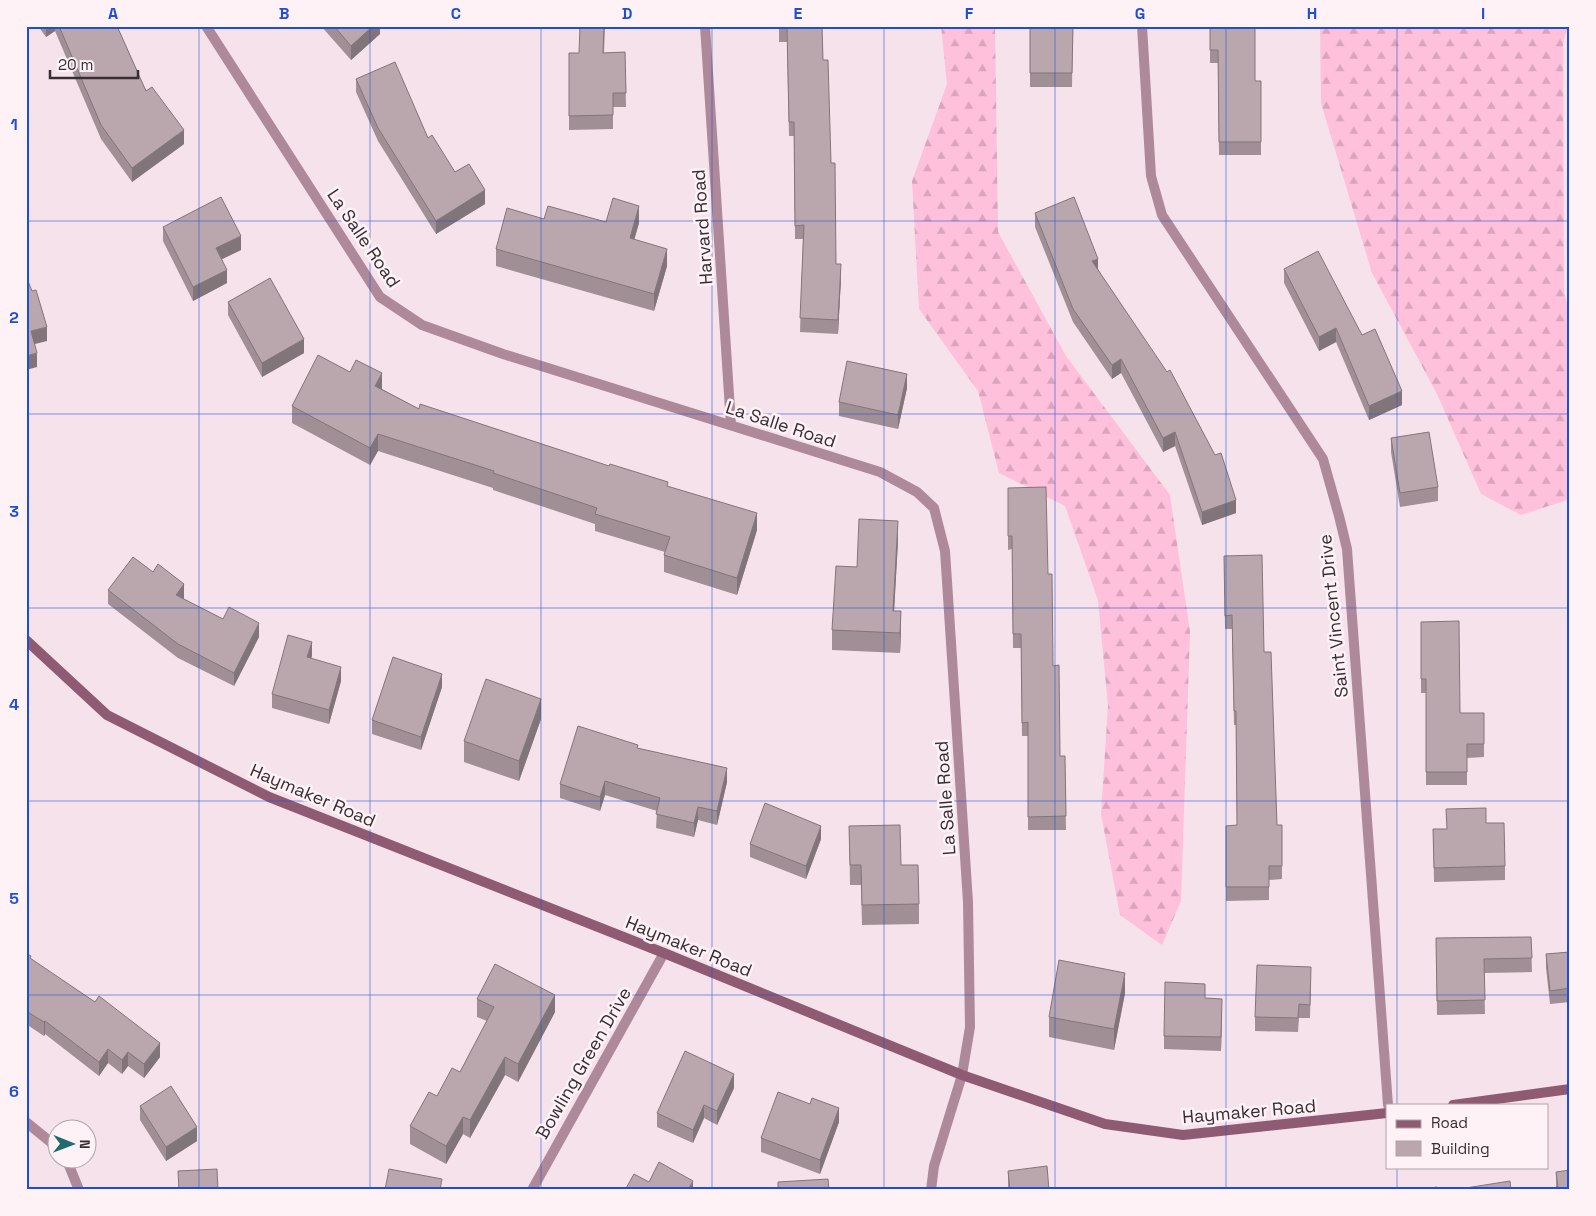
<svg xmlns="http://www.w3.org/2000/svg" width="1596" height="1216" viewBox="0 0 1596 1216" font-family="'Space Grotesk',sans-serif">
	<defs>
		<pattern id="forest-firs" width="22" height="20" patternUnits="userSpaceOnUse" patternTransform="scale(1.25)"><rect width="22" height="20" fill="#fec0db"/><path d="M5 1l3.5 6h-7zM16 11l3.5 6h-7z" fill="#daa5bc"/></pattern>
	</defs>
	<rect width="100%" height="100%" fill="#f6e2ea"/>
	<path fill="url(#forest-firs)" d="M 941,26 L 995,26 L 998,232 L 1066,356 L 1170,495 L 1190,632 L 1181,901 L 1162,945 L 1120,915 L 1101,814 L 1108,706 L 1098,600 L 1065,506 L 999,473 L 978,391 L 919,309 L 912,181 L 947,84 Z
		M 1320,26 L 1568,26 L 1563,43 L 1564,292 L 1570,315 L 1570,499 L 1521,515 L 1481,494 L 1437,394 L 1372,273 L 1321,103 Z"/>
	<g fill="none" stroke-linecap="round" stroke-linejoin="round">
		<path stroke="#ae8999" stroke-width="10" d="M 206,26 L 380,297 L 422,325 L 503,354 L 880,472 L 917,492 L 934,508 L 945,551 L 968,902 L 970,1027 L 962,1075 L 934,1166 L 931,1190
			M 705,26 L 731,425
			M 1142,26 L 1151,176 L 1162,215 L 1323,459 L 1339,516 L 1347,549 L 1388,1105
			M 26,1122 L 58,1148
			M 66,1158 L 79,1190
			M 532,1190 L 664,953"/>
		<path stroke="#8f5b73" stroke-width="10" d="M 26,640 L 107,715 L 269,797 L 664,953 L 962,1075 L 1105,1124 L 1183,1135 L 1387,1113
			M 1453,1105 L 1570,1089"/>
	</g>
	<path fill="#a09096" d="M 38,26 L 117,26 L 146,91 L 184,144 L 132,182 L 101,139 L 55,31 L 46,37 Z
		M 321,26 L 380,26 L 380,34 L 351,60 Z
		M 605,26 L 604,53 L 625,52 L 626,107 L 613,107 L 613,129 L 569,130 L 569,53 L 579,53 Z
		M 779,26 L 822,26 L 823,60 L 831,163 L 836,264 L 841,278 L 838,334 L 800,332 L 803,239 L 795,239 L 794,136 L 789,136 L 787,42 L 779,42 Z
		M 1030,26 L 1073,26 L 1072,87 L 1030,87 Z
		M 1210,26 L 1255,81 L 1261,81 L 1261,155 L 1219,155 L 1218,63 L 1210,63 Z
		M 356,79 L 455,172 L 485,204 L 436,234 L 378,141 L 356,92 Z
		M 1035,213 L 1098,269 L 1236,513 L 1202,525 L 1175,446 L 1163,452 L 1121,373 L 1112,379 L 1073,322 L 1035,227 Z
		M 544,219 L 606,222 L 639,223 L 634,239 L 667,266 L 654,311 L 496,266 L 496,249 Z
		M 163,227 L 241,250 L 222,259 L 227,283 L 193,301 L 163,241 Z
		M 1284,269 L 1362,335 L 1402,405 L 1369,420 L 1336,342 L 1319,351 L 1284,283 Z
		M 228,302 L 304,353 L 262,377 L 228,315 Z
		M 350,372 L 382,389 L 419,409 L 668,486 L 757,530 L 737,595 L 664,572 L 664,555 L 665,552 L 595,531 L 595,524 L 493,490 L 493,488 L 378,451 L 370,465 L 292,423 L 292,406 Z
		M 907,388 L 898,429 L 839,416 L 839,402 Z
		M 1391,438 L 1438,487 L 1438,501 L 1400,507 L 1391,452 Z
		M 1008,488 L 1048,574 L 1053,666 L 1060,756 L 1065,756 L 1066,830 L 1028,830 L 1028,736 L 1022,736 L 1021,648 L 1013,648 L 1012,549 L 1008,550 Z
		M 898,541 L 894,611 L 901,631 L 900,653 L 832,650 L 832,630 Z
		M 1224,556 L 1264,652 L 1277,825 L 1282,825 L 1282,879 L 1269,880 L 1269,900 L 1226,901 L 1226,826 L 1237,825 L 1236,725 L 1234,725 L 1232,629 L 1225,629 Z
		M 108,590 L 184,598 L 184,599 L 223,619 L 259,637 L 234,686 L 178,658 L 108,604 Z
		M 1421,622 L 1460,713 L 1484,713 L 1484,757 L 1467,758 L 1467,785 L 1426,785 L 1426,693 L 1421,693 Z
		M 312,656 L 311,658 L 341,681 L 329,724 L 272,708 L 272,694 Z
		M 442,687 L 421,750 L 372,734 L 372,720 Z
		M 541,719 L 519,781 L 464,762 L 464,741 Z
		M 638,748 L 727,782 L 717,825 L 698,820 L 694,837 L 656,828 L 657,811 L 605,795 L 600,811 L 560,798 L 560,784 Z
		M 1486,823 L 1505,866 L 1505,880 L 1434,882 L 1433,829 L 1447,829 Z
		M 849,826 L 901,865 L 919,904 L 919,924 L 862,925 L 861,885 L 850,885 Z
		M 821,839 L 806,879 L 750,857 L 750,844 Z
		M 1531,937 L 1532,972 L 1484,973 L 1485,1014 L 1437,1015 L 1436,938 Z
		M 1570,952 L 1570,1002 L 1550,1004 L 1546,968 L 1546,954 Z
		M 26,953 L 31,959 L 160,1057 L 144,1078 L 128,1066 L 122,1074 L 108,1063 L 99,1076 L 45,1034 L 44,1036 L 26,1024 Z
		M 1311,981 L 1310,1018 L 1299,1018 L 1298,1032 L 1255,1031 L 1255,1017 Z
		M 1125,993 L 1114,1050 L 1049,1037 L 1049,1017 Z
		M 1205,998 L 1222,1013 L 1221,1051 L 1164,1049 L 1164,1036 Z
		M 477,999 L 555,1012 L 518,1082 L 505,1075 L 470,1138 L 463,1134 L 446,1164 L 410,1144 L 410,1126 L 460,1072 L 487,1021 L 477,1017 Z
		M 734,1088 L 717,1125 L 704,1118 L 693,1143 L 657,1127 L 657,1113 Z
		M 140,1106 L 197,1141 L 166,1161 L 140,1120 Z
		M 839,1122 L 820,1174 L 761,1152 L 761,1138 Z
		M 1008,1171 L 1049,1190 L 1008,1190 Z
		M 1556,1172 L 1570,1190 L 1556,1188 Z"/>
	<path fill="#82757a" d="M 46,26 L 55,26 L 55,31 L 46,37 Z
		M 373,26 L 380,26 L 380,34 L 351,60 L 351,46 Z
		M 184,130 L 184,144 L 132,182 L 132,168 Z
		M 485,190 L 485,204 L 436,234 L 436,221 Z
		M 639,206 L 639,223 L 630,255 L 630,238 Z
		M 241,236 L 241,250 L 216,262 L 216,248 Z
		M 667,249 L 667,266 L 654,311 L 654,294 Z
		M 1098,259 L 1098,272 L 1092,261 Z
		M 841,264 L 841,278 L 838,334 L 838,320 Z
		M 227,270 L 227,283 L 193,301 L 193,287 Z
		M 47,327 L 47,341 L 31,345 L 31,331 Z
		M 1336,328 L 1336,342 L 1319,351 L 1319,337 Z
		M 304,339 L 304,353 L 262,377 L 262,363 Z
		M 37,353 L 37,367 L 26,370 L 26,356 Z
		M 1121,359 L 1121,373 L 1112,379 L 1112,365 Z
		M 382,373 L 382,390 L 375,386 Z
		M 907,374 L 907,388 L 898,429 L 898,415 Z
		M 1402,391 L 1402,405 L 1369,420 L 1369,406 Z
		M 1175,432 L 1175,446 L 1163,452 L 1163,438 Z
		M 378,434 L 378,451 L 370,465 L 370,448 Z
		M 1236,500 L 1236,513 L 1202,525 L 1202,512 Z
		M 757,513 L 757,530 L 737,595 L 737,578 Z
		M 898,521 L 898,541 L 893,631 L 893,611 Z
		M 184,584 L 184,598 L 176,609 L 176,595 Z
		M 901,611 L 901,631 L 900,653 L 900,633 Z
		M 259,623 L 259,637 L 234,686 L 234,673 Z
		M 312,642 L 312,656 L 307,671 L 307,657 Z
		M 341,667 L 341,681 L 329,724 L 329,710 Z
		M 442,674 L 442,687 L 421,750 L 421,737 Z
		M 541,699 L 541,719 L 519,781 L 519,761 Z
		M 727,768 L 727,782 L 717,825 L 717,811 Z
		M 605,781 L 605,795 L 600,811 L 600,797 Z
		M 698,807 L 698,820 L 694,837 L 694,823 Z
		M 821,826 L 821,839 L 806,879 L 806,866 Z
		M 1125,973 L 1125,993 L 1114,1050 L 1114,1029 Z
		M 555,995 L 555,1012 L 518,1082 L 518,1064 Z
		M 1222,999 L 1222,1013 L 1221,1051 L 1221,1037 Z
		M 45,1021 L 45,1034 L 44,1036 L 44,1022 Z
		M 160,1043 L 160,1057 L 144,1078 L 144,1064 Z
		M 108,1049 L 108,1063 L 99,1076 L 99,1062 Z
		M 128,1052 L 128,1066 L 122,1074 L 122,1060 Z
		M 505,1057 L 505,1075 L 470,1138 L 470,1120 Z
		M 734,1074 L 734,1088 L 717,1125 L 717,1111 Z
		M 704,1105 L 704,1118 L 693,1143 L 693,1130 Z
		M 839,1108 L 839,1122 L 820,1174 L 820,1160 Z
		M 463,1117 L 463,1134 L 446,1164 L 446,1146 Z
		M 197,1127 L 197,1141 L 166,1161 L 166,1147 Z
		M 693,1181 L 693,1190 L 688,1190 Z"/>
	<path fill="#baa7ae" stroke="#82757a" d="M 59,26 L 117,26 L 146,91 L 152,87 L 184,130 L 132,168 L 101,125 Z
		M 334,26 L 373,26 L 351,46 Z
		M 580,26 L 604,26 L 603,53 L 625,52 L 626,93 L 613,93 L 613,115 L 569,116 L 569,53 L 579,53 Z
		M 779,26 L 822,26 L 823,60 L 828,60 L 831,163 L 835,163 L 836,264 L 841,264 L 838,320 L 800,318 L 804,225 L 795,226 L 794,122 L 789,122 L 787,28 L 779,28 Z
		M 1030,26 L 1073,26 L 1072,73 L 1030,73 Z
		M 1210,26 L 1255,26 L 1255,81 L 1261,81 L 1261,142 L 1219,142 L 1218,50 L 1210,50 Z
		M 395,62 L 428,138 L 432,135 L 455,172 L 469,164 L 485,190 L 436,221 L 378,128 L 356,79 Z
		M 221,197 L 241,236 L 216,248 L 227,270 L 193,287 L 163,227 Z
		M 1074,197 L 1098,259 L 1092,261 L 1167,372 L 1170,370 L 1215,455 L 1221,453 L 1236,500 L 1202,512 L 1175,432 L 1163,438 L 1121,359 L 1112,365 L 1073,309 L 1035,213 Z
		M 613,198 L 639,206 L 630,238 L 667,249 L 654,294 L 496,249 L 507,208 L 544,219 L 548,206 L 606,222 Z
		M 1318,251 L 1362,335 L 1375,329 L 1402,391 L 1369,406 L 1336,328 L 1319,337 L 1284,269 Z
		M 26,276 L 32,291 L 36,290 L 47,327 L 31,331 L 37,353 L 26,356 Z
		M 270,278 L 304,339 L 262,363 L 228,302 Z
		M 318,355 L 350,372 L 356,360 L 382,373 L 375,386 L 419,409 L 420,404 L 609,466 L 610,464 L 668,482 L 667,486 L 757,513 L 737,578 L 664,555 L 670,537 L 595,514 L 597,508 L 493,473 L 494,471 L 378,434 L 370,448 L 292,406 Z
		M 847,361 L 907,374 L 898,415 L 839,402 Z
		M 1429,432 L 1438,487 L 1400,493 L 1391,438 Z
		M 1046,487 L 1048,574 L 1052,574 L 1053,666 L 1059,665 L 1060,756 L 1065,756 L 1066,816 L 1028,817 L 1028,722 L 1022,723 L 1021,634 L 1013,634 L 1012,536 L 1008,536 L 1008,488 Z
		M 859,519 L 898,521 L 893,611 L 901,611 L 900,633 L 832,630 L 836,566 L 857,567 Z
		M 1262,555 L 1264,652 L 1271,652 L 1277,825 L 1282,825 L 1282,866 L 1269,866 L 1269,887 L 1226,887 L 1226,826 L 1237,825 L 1236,711 L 1234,711 L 1232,615 L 1225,616 L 1224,556 Z
		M 133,557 L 153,572 L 158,564 L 184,584 L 176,595 L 223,619 L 229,607 L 259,623 L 234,673 L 178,644 L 108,590 Z
		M 1459,621 L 1460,713 L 1484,713 L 1484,744 L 1467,744 L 1467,772 L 1426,772 L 1426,679 L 1421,679 L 1421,622 Z
		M 288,635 L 312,642 L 307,657 L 341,667 L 329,710 L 272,694 Z
		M 393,657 L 442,674 L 421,737 L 372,720 Z
		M 486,679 L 541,699 L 519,761 L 464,741 Z
		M 578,726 L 638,745 L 637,748 L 727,768 L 717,811 L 698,807 L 694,823 L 656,814 L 660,798 L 605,781 L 600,797 L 560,784 Z
		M 765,803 L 821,826 L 806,866 L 750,844 Z
		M 1486,808 L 1486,823 L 1504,823 L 1505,866 L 1434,868 L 1433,829 L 1447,829 L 1446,809 Z
		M 900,825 L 901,865 L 918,865 L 919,904 L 862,905 L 861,865 L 850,865 L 849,826 Z
		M 1531,937 L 1532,958 L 1484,959 L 1485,1000 L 1437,1001 L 1436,938 Z
		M 1570,952 L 1570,988 L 1550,991 L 1546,954 Z
		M 26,953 L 31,956 L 30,958 L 95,1002 L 99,996 L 160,1043 L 144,1064 L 128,1052 L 122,1060 L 108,1049 L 99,1062 L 45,1021 L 44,1022 L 26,1011 Z
		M 1059,960 L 1125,973 L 1114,1029 L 1049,1017 Z
		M 495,964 L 555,995 L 518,1064 L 505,1057 L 470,1120 L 463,1117 L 446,1146 L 410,1126 L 429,1092 L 437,1096 L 452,1068 L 460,1072 L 494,1007 L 477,999 Z
		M 1257,965 L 1311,967 L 1310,1005 L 1299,1004 L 1298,1018 L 1255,1017 Z
		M 1165,982 L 1205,984 L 1205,998 L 1222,999 L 1221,1037 L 1164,1036 Z
		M 685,1051 L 734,1074 L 717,1111 L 704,1105 L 693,1130 L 657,1113 Z
		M 171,1086 L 197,1127 L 166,1147 L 140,1106 Z
		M 778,1092 L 810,1104 L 812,1098 L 839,1108 L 820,1160 L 761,1138 Z
		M 659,1162 L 693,1181 L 688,1190 L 625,1190 L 634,1174 L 649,1182 Z
		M 1047,1166 L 1049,1190 L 1010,1190 L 1008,1171 Z
		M 217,1169 L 218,1190 L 179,1190 L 178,1171 Z
		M 389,1169 L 442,1179 L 440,1190 L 385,1190 Z
		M 1570,1170 L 1570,1190 L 1539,1190 L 1558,1187 L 1556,1172 Z
		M 828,1179 L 829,1190 L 778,1190 L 778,1182 Z
		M 1510,1181 L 1511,1190 L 1453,1190 Z
		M 1437,1187 L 1438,1190 L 1416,1190 Z"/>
	<path fill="none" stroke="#1d4ed8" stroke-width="1" stroke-opacity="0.55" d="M 199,26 L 199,1190M 370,26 L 370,1190M 541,26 L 541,1190M 712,26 L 712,1190M 884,26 L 884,1190M 1055,26 L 1055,1190M 1226,26 L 1226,1190M 1397,26 L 1397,1105M 26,221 L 1570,221M 26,414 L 1570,414M 26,608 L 1570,608M 26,801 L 1570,801M 26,995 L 1570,995M 1397,1167 L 1397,1190"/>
	<g text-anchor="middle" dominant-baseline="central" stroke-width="5" stroke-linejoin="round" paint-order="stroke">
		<g font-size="18" fill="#362e32" stroke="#fef2f7">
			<text transform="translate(702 227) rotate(-94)">Harvard Road</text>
			<text transform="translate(364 238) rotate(56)">La Salle Road</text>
			<text transform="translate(781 424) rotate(18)">La Salle Road</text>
			<text transform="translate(1333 616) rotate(-96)">Saint Vincent Drive</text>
			<text transform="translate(313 795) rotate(23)">Haymaker Road</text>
			<text transform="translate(945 798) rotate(-94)">La Salle Road</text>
			<text transform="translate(689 946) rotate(22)">Haymaker Road</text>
			<text transform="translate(583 1063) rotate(-60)">Bowling Green Drive</text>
			<text transform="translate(1249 1111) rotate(-5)">Haymaker Road</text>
		</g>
	</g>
	<rect width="1596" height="1216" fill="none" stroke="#fef2f7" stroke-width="55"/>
	<rect x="1386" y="1104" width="162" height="65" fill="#fef2f7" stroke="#aea4a8"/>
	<rect x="1396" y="1120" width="25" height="8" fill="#8f5b73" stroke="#aea4a8"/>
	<text x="1431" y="1128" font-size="15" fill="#362e32">Road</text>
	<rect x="1396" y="1141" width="25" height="15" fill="#baa7ae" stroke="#aea4a8"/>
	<text x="1431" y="1154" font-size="15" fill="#362e32">Building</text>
	<g transform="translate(72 1144) rotate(91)"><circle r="24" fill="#fef2f7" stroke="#aea4a8"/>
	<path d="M0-4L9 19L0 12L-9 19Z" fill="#1f6b70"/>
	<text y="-8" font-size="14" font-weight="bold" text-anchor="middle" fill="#362e32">N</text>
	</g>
	<path d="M50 70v8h88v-8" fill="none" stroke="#362e32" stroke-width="2.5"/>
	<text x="58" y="70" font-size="15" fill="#362e32" stroke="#fef2f7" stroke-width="4" paint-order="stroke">20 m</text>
	<rect x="28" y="28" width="1540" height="1160" fill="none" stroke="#1d4ed8" stroke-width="2"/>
	<g font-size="16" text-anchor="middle" font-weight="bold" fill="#1d4ed8">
		<text x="113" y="19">A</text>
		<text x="284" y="19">B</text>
		<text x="456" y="19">C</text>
		<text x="627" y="19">D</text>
		<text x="798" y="19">E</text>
		<text x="969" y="19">F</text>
		<text x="1140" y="19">G</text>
		<text x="1312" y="19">H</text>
		<text x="1483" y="19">I</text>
		<text x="14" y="130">1</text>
		<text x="14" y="323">2</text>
		<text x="14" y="517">3</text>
		<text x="14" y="710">4</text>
		<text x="14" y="904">5</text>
		<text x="14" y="1097">6</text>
	</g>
</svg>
